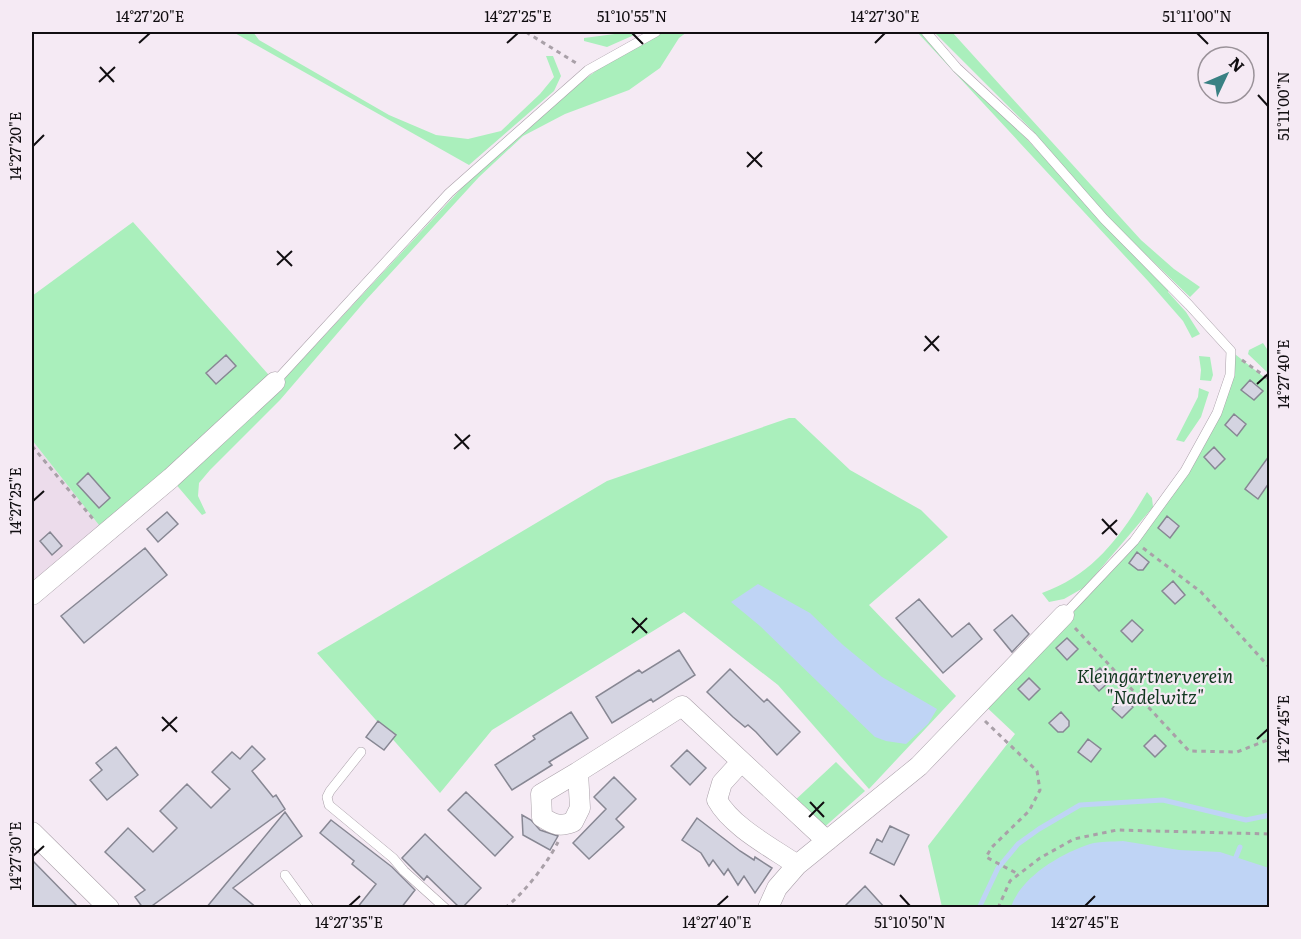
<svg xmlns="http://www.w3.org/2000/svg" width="1301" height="939" viewBox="0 0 1301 939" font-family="Literata,serif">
	<rect width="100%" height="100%" fill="#f5eaf4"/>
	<path fill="#ecdceb" d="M 32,440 L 106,534 L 32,589 Z"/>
	<path fill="#aaefbc" d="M 233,32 L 253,32 L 259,40 L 389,115 L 436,135 L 468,139 L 501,131 L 540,94 L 554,77 L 546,56 L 553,56 L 561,76 L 554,91 L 469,165 Z
		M 630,32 L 641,32 L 607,47 L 584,41 L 584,38 Z
		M 662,32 L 687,32 L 679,38 L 660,68 L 629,90 L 565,114 L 523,136 L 479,177 L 366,300 L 280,400 L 210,470 L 199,483 L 198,496 L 206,513 L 202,515 L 174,482 L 270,394 L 471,178 L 558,99 L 604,65 Z
		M 917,32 L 925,32 L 1169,289 L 1168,292 L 1186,312 L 1200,334 L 1192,338 L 1183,321 L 1148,281 Z
		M 934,32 L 952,32 L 1141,240 L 1174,269 L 1200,287 L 1190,297 L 1111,221 L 1032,130 Z
		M 133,222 L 275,382 L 106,534 L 32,440 L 32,296 Z
		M 1263,343 L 1269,352 L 1269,374 L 1248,354 L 1249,350 Z
		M 1231,351 L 1269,381 L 1269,907 L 942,907 L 928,846 L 1015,734 L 980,701 L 1155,513 L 1217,413 Z
		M 1199,356 L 1210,357 L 1213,375 L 1211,381 L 1200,380 L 1201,370 Z
		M 1199,388 L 1209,392 L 1201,417 L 1184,442 L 1176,440 L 1198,397 Z
		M 789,418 L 795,418 L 850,470 L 921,510 L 948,537 L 869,605 L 956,696 L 869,789 L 778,685 L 684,612 L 492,730 L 440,793 L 317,653 L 607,481 Z
		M 1147,492 L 1152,498 L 1153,507 L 1085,587 L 1064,599 L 1049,602 L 1042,593 C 1093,575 1121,536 1147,492 Z
		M 836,762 L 865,791 L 820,831 L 792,803 Z"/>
	<path fill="#bfd4f5" d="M 758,584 L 810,613 L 843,645 L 882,677 L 937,709 L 928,724 L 906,744 L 886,741 L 875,737 L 760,626 L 731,602 Z
		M 1123,841 L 1179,850 L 1220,852 L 1269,868 L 1269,907 L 1011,907 C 1021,877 1060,854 1090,844 C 1100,841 1113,842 1123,841 Z"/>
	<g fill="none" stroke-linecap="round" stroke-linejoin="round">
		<path stroke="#bfd4f5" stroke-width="5" d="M 1236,857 L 1240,847
			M 979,908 L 998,868 L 1018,844 L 1039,829 L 1080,805 L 1163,800 L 1246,820 L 1270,815"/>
	</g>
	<path fill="#d4d4e1" stroke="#878793" stroke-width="1.5" d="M 226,355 L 236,366 L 216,384 L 206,373 Z
		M 1250,380 L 1263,391 L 1254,400 L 1241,390 Z
		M 1234,414 L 1246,424 L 1237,436 L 1225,425 Z
		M 1214,447 L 1225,459 L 1215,469 L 1204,457 Z
		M 1269,456 L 1269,483 L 1258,499 L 1245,489 Z
		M 88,473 L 110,498 L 99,508 L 77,484 Z
		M 167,512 L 178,524 L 158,542 L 147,529 Z
		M 1167,516 L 1179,526 L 1170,538 L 1158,528 Z
		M 50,532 L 62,546 L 52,555 L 40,541 Z
		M 145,548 L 167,575 L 84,643 L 61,616 Z
		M 1137,552 L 1149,562 L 1143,570 L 1138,570 L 1129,563 Z
		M 1173,581 L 1185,595 L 1175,604 L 1162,591 Z
		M 919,599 L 952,637 L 969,623 L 982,639 L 943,673 L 896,618 Z
		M 1012,615 L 1029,634 L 1012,652 L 994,630 Z
		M 1132,620 L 1143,630 L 1132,642 L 1121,631 Z
		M 1067,638 L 1078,649 L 1067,660 L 1056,648 Z
		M 679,650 L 695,675 L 653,702 L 651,699 L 612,723 L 596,697 L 639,670 L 642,673 Z
		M 1100,668 L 1111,680 L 1099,691 L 1088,679 Z
		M 730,669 L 764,702 L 767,699 L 800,732 L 777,755 L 756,732 L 748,725 L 745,727 L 733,717 L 707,692 Z
		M 1029,678 L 1040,689 L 1029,700 L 1018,689 Z
		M 1122,696 L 1133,707 L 1122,718 L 1112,709 Z
		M 571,712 L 588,738 L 549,762 L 552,765 L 512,790 L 495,765 L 535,739 L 533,736 Z
		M 1061,712 L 1069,721 L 1069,726 L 1063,732 L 1058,732 L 1049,723 Z
		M 378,721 L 396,735 L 384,750 L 366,737 Z
		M 1155,735 L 1166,746 L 1155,757 L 1144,746 Z
		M 1088,739 L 1101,749 L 1091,762 L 1078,752 Z
		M 252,746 L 265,759 L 252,771 L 273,797 L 276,795 L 285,809 L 149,908 L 143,908 L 135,897 L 145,890 L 105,852 L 128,828 L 153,852 L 177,828 L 160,811 L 187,784 L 211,808 L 230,789 L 212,772 L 232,752 L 240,759 Z
		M 116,747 L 138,775 L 107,800 L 90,780 L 102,770 L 96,763 Z
		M 687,750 L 706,768 L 690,785 L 671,766 Z
		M 614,777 L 636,799 L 616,819 L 624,827 L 589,859 L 573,843 L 606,809 L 594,797 Z
		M 466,792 L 513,837 L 495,856 L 448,810 Z
		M 285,812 L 302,836 L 233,888 L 257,908 L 206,908 Z
		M 522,815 L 531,820 L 540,830 L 558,836 L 550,850 L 523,835 Z
		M 697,818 L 740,851 L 754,860 L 755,857 L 772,868 L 755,893 L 744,876 L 738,885 L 728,869 L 724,875 L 713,860 L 709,866 L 701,853 L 682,840 Z
		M 331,820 L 392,867 L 415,890 L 401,908 L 357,908 L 376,884 L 352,864 L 354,861 L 320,833 Z
		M 890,826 L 909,835 L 894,865 L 870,853 L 877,839 L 882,842 Z
		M 425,834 L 481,888 L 462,908 L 460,908 L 427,876 L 424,880 L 402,858 Z
		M 32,860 L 79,908 L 32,908 Z
		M 865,886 L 885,908 L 843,908 Z"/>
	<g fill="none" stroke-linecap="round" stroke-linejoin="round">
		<defs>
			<path id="service" d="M 926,32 L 957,68 L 1032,137 L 1104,219 L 1189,305 L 1231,351 L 1230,375 L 1217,413 L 1185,471 L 1134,541 L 1064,615
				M 275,382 L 449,193 L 588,70 L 656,32
				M 361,752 L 330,791 L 327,797 L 329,805 L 393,858 L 404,871 L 445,908
				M 285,875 L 309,908"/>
			<path id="minor" d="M 32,595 L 171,478 L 275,382
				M 741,762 L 722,783 L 717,800 C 732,827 771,847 797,865
				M 578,772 L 541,794 L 542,817 C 554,825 560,827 573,822 L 580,808 L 578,772 L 682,706 L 827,841
				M 32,832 L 109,908
				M 768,908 L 777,888 L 797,865 L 919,766 L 1064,615"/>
		</defs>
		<use href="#service" stroke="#aaa0a9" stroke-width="10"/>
		<use href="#minor" stroke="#aaa0a9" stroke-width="21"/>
		<path stroke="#a9a0a8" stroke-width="3" stroke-dasharray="4.5 4.5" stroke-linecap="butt" d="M 526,32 L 576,63
			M 1242,360 L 1270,380
			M 32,446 L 93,519
			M 1143,548 L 1201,592 L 1270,668
			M 1075,628 L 1189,751 L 1237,752 L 1270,739
			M 985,721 L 1037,771 L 1040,790 L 1029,811 L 992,847 L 986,857 L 1018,874
			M 505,908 C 524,893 547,864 558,842
			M 998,908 L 1010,881 L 1040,858 L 1074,839 L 1117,830 L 1270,834"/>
		<use href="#service" stroke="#fff" stroke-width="9"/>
		<use href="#minor" stroke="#fff" stroke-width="20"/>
	</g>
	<path fill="none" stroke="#110e11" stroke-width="2" d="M 632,33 L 643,44M 1197,33 L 1208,44M 139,43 L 150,33M 507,43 L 518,33M 875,43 L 885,33M 100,67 L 114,82M 99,82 L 115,67M 1258,95 L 1268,106M 33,146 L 44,135M 747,152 L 762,167M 747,167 L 762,152M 277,251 L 292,266M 277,265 L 292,251M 925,336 L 939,351M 924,351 L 939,336M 1257,384 L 1268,374M 455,434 L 469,449M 454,449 L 470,435M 33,501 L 44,491M 1102,519 L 1117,535M 1102,534 L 1117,520M 632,618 L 647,633M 632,633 L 647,618M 162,717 L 177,732M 162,731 L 177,717M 1257,739 L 1268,729M 810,802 L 824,817M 809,817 L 824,802M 33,856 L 44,846M 900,895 L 910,906M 349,906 L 360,896M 717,906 L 728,896M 1085,906 L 1095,896"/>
	<g text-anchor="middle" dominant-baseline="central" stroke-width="4.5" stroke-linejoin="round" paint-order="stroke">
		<g font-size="18" font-style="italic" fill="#10371e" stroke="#f5eaf4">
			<text x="1155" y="675">Kleingärtnerverein<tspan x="1155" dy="21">"Nadelwitz"</tspan></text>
		</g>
	</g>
	<rect width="1301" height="939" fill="none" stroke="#f5eaf4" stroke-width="66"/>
	<g transform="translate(1226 75) rotate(46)"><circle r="28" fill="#f5eaf4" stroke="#9a9299" stroke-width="1.5"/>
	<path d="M0-4.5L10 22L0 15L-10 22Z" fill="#398183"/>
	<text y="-9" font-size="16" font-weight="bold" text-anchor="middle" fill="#110e11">N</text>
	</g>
	<rect x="33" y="33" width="1235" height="873" fill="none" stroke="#110e11" stroke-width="2"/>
	<g font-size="15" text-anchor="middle" fill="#110e11">
		<text x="150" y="22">14°27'20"E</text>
		<text x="518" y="22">14°27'25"E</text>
		<text x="632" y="22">51°10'55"N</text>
		<text x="885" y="22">14°27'30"E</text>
		<text x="1197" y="22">51°11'00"N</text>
		<text transform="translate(1284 106) rotate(-90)" y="5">51°11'00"N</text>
		<text transform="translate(16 146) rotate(-90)" y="5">14°27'20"E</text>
		<text transform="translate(1284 374) rotate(-90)" y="5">14°27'40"E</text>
		<text transform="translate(16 501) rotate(-90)" y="5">14°27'25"E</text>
		<text transform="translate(1284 729) rotate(-90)" y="5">14°27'45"E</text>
		<text transform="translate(16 856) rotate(-90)" y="5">14°27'30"E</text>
		<text x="349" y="928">14°27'35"E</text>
		<text x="717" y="928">14°27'40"E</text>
		<text x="910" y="928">51°10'50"N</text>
		<text x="1085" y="928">14°27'45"E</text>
	</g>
</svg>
